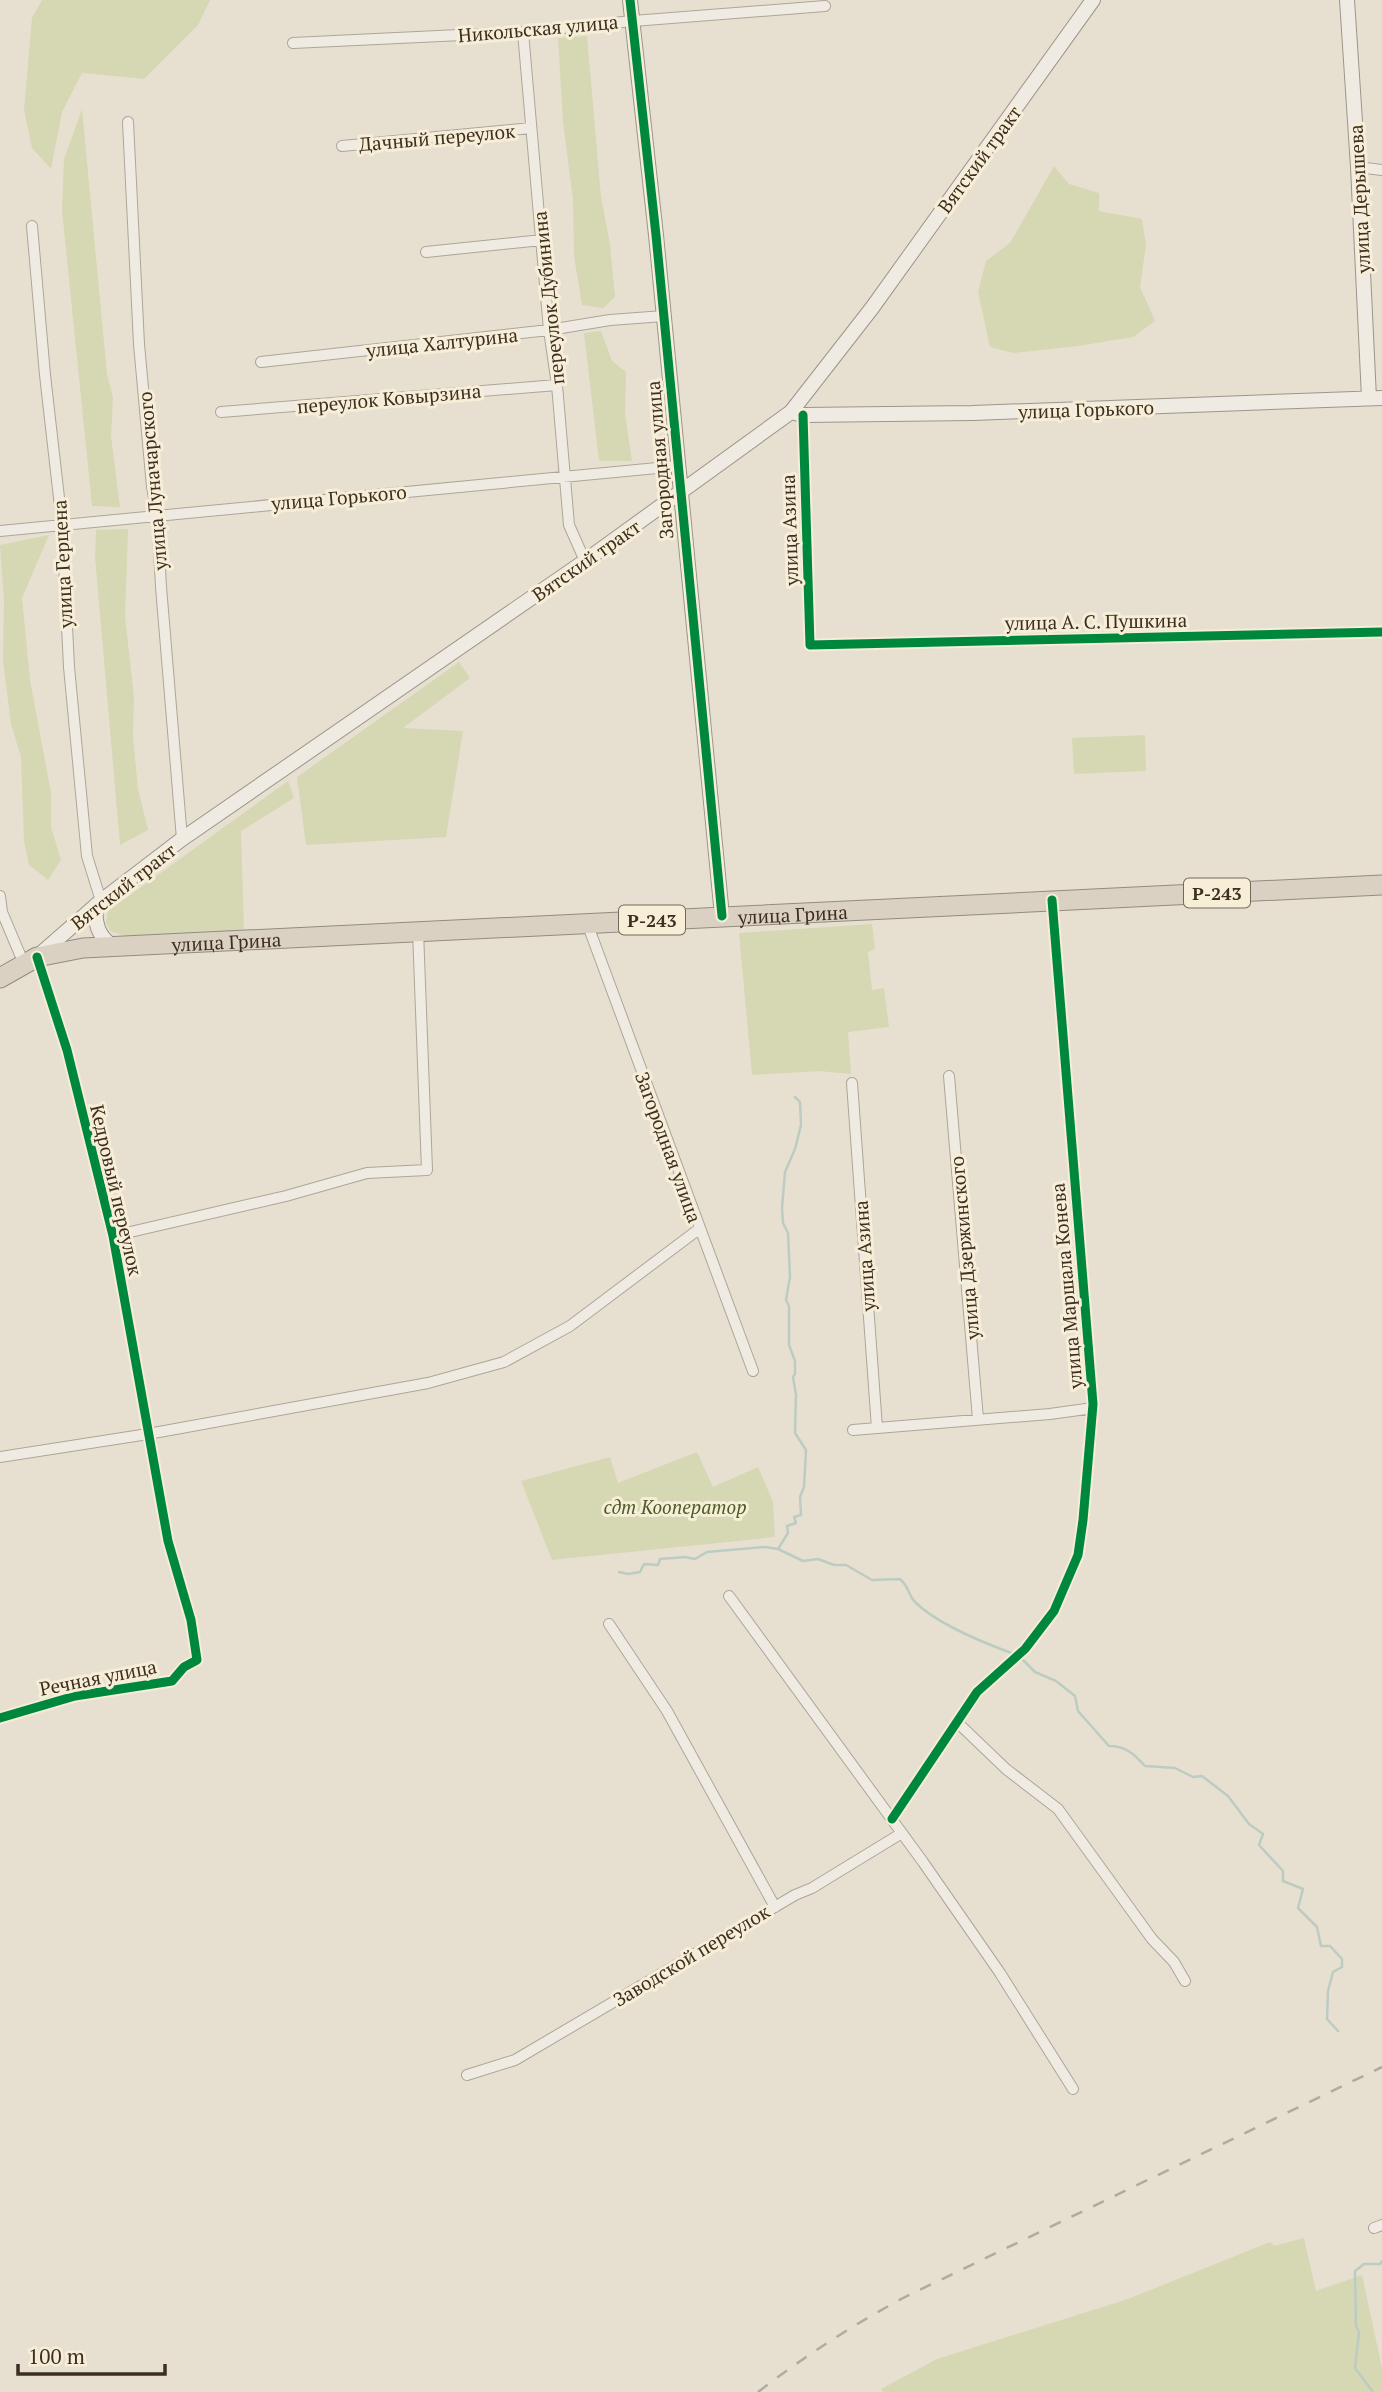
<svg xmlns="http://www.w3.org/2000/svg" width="1382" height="2392" viewBox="0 0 1382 2392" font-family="'PT Serif',serif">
	<rect width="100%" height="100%" fill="#e7e0d1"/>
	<path fill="#d6d7b3" d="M 42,0 L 210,0 L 198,25 L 144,79 L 82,73 L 62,112 L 51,169 L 32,148 L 24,110 L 32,18 Z
		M 587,36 L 601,197 L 610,244 L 615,297 L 603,308 L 582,305 L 574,256 L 573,200 L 563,121 L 558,38 Z
		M 82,109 L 107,374 L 113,398 L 111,436 L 120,507 L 92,506 L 62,210 L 64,159 Z
		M 1054,166 L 1069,184 L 1099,193 L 1099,211 L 1142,219 L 1146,245 L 1140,287 L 1155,321 L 1133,337 L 1078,346 L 1013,353 L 990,347 L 978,292 L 986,261 L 1010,243 Z
		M 601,331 L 612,361 L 626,372 L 625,413 L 632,461 L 599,461 L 584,333 Z
		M 128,529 L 125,616 L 134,698 L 133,737 L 138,789 L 148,830 L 120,845 L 95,557 L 96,530 Z
		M 49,535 L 22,598 L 30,680 L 51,793 L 51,827 L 61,860 L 48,880 L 29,865 L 24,841 L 21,757 L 11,724 L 3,661 L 4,602 L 0,545 Z
		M 459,662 L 470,678 L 403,728 L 463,731 L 446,837 L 306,845 L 297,777 Z
		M 1145,735 L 1146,771 L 1074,774 L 1072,738 Z
		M 288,781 L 294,798 L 241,831 L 244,931 L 125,936 L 110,931 L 106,922 L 108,911 Z
		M 872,924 L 875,949 L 868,952 L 872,990 L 884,988 L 889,1027 L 848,1032 L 851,1074 L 819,1071 L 752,1075 L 739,933 Z
		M 697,1452 L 713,1487 L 758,1467 L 773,1502 L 775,1537 L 552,1560 L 521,1481 L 610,1457 L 618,1483 Z
		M 1304,2238 L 1316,2291 L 1362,2275 L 1382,2368 L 1382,2392 L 883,2392 L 881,2389 L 937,2359 L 1128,2299 L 1270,2242 L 1274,2246 Z"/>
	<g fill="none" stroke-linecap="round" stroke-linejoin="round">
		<path stroke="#bcccc2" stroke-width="2.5" d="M 778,1549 L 788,1533 L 787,1526 L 796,1523 L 794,1517 L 801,1515 L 800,1497 L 804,1487 L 806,1450 L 795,1433 L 796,1395 L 793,1377 L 795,1374 L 795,1361 L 789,1345 L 789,1306 L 786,1300 L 790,1277 L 788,1233 L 783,1223 L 782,1208 L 785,1172 L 795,1149 L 801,1125 L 800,1102 L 795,1097
			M 619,1572 L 628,1574 L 640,1572 L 644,1564 L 658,1565 L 660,1559 L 685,1557 L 695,1559 L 707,1552 L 765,1547 L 778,1549 L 803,1561 L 818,1559 L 834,1565 L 846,1565 L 872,1580 L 900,1579 C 910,1588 908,1595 915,1602 C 938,1625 984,1643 1014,1654
			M 1020,1657 L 1035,1672 L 1056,1681 L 1075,1696 L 1078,1711 L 1109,1746 C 1126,1746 1134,1754 1145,1766 L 1175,1768 L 1193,1777 L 1202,1776 L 1228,1796 L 1249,1824 L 1263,1834 L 1259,1845 L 1283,1871 L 1283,1881 L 1303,1889 L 1298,1908 L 1317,1927 L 1321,1946 L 1330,1946 L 1342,1959 L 1342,1967 L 1333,1972 L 1328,1991 L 1327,2019 L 1338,2031
			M 1373,2392 L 1355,2368 L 1359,2332 L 1356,2326 L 1355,2271 L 1364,2264 L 1380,2264 L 1382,2261"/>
		<defs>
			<path id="street" d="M 523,32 L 549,330 L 557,385 L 569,525 L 585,561
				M 293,43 L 523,32 L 633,21 L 825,6
				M 128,122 L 139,344 L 152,487 L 157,514 L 161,587 L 182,839
				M 342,146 L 531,128
				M 1358,167 L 1382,170
				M 32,226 L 45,375 L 62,524 L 69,667 L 87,856 L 101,901
				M 426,252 L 542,240
				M 261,362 L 549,330 L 610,320 L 664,316
				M 221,412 L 557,385
				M 803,415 L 810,645 L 1382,632
				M 0,531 L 678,466
				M 0,896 L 2,912 L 24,964
				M 587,923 L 753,1371
				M 949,1076 L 978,1419
				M 852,1083 L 877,1428
				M 113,1236 L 286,1196 L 367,1173 L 427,1170 L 418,931
				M 853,1430 L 1050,1414 L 1093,1408
				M 0,1457 L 148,1434 L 428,1383 L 504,1362 L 570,1326 L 699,1229
				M 729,1596 L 923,1862 L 1000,1973 L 1073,2089
				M 609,1624 L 667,1711 L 775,1907
				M 0,1718 L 75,1696 L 172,1681 L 184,1667 L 197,1660 L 191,1620 L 168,1541 L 113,1236 L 67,1050 L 37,957
				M 957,1722 L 1006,1769 L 1058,1809 L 1152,1939 L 1174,1962 L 1185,1981
				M 892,1819 L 977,1692 L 1025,1649 L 1054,1611 L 1078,1555 L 1083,1520 L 1093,1404 L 1052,900
				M 467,2075 L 515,2060 L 795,1895 L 812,1888 L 902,1833
				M 1374,2228 L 1382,2225"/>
			<path id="secondary" d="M 630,0 L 656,235 L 722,916
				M 1347,0 L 1358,167 L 1369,398
				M 791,412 L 803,415 L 973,413 L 1382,398
				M 96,905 C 94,923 98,937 114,947
				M 38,956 L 101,901 L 182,839 L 585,561 L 791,412 L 872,308 L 1093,0"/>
			<g id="highway">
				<path id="s1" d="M 0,978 L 37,957 L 83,948 L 1382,885"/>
			</g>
		</defs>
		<use href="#street" stroke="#ada599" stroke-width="12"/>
		<use href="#secondary" stroke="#9c958a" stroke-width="16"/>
		<use href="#highway" stroke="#928b80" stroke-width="21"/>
		<use href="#street" stroke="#efebe3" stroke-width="10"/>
		<use href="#secondary" stroke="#efebe3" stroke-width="14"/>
		<use href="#highway" stroke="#dad1c2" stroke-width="19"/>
		<path stroke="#afaaa2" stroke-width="2.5" stroke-dasharray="12 12" stroke-linecap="butt" d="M 758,2392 C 805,2356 854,2324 907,2296 L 1382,2067"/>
		<defs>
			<path id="cycleway" d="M 630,0 L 656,235 L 722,916
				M 803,415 L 810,645 L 1382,632
				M 0,1718 L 75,1696 L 172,1681 L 184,1667 L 197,1660 L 191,1620 L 168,1541 L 113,1236 L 67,1050 L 37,957
				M 892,1819 L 977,1692 L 1025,1649 L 1054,1611 L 1078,1555 L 1083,1520 L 1093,1404 L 1052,900"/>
		</defs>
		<use href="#cycleway" stroke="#f7eed8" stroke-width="13"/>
		<use href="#cycleway" stroke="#00873e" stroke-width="9"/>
	</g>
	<g text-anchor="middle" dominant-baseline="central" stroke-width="6" stroke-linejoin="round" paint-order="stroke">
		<g fill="#f7eed8" stroke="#756857" stroke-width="2">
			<rect x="1184" y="878.5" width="66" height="29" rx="5"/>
			<rect x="619" y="905.5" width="66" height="29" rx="5"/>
		</g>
		<g font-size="18" font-weight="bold" fill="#3d2e20">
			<text x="1217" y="893">Р-243</text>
			<text x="652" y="920">Р-243</text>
		</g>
		<g font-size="19" fill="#3d2e20" stroke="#f7eed8">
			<text transform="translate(538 28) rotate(-5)">Никольская улица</text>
			<text transform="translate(437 137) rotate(-5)">Дачный переулок</text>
			<text transform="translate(979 159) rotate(-54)">Вятский тракт</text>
			<text transform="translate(1359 199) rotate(-93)">улица Дерышева</text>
			<text transform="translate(548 298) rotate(-96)">переулок Дубинина</text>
			<text transform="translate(442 342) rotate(-6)">улица Халтурина</text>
			<text transform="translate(389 398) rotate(-5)">переулок Ковырзина</text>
			<text transform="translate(1086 409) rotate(-2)">улица Горького</text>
			<text transform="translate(659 460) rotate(-95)">Загородная улица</text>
			<text transform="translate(152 481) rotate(-95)">улица Луначарского</text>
			<text transform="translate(339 497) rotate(-5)">улица Горького</text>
			<text transform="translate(789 530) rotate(-92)">улица Азина</text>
			<text transform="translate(586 560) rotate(-35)">Вятский тракт</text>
			<text transform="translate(62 564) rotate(-93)">улица Герцена</text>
			<text transform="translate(1096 621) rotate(-1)">улица А. С. Пушкина</text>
			<text transform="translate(123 886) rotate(-38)">Вятский тракт</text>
			<text stroke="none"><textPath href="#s1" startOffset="800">улица Грина</textPath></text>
			<text stroke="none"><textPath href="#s1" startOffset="233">улица Грина</textPath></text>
			<text transform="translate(669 1147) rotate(70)">Загородная улица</text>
			<text transform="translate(117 1190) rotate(77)">Кедровый переулок</text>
			<text transform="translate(964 1248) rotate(-95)">улица Дзержинского</text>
			<text transform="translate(864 1256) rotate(-94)">улица Азина</text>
			<text transform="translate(1066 1286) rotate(-95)">улица Маршала Конева</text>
			<text transform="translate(98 1677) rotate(-11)">Речная улица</text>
			<text transform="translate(691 1955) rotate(-31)">Заводской переулок</text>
		</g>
		<g font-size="19" font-style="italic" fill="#4d5a26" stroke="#f7eed8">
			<text x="675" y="1506">сдт Кооператор</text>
		</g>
	</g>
	<path d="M18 2364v10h147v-10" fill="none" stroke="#3d2e20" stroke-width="3.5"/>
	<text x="28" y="2364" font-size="21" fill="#3d2e20" stroke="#f7eed8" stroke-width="5" paint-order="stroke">100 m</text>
</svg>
